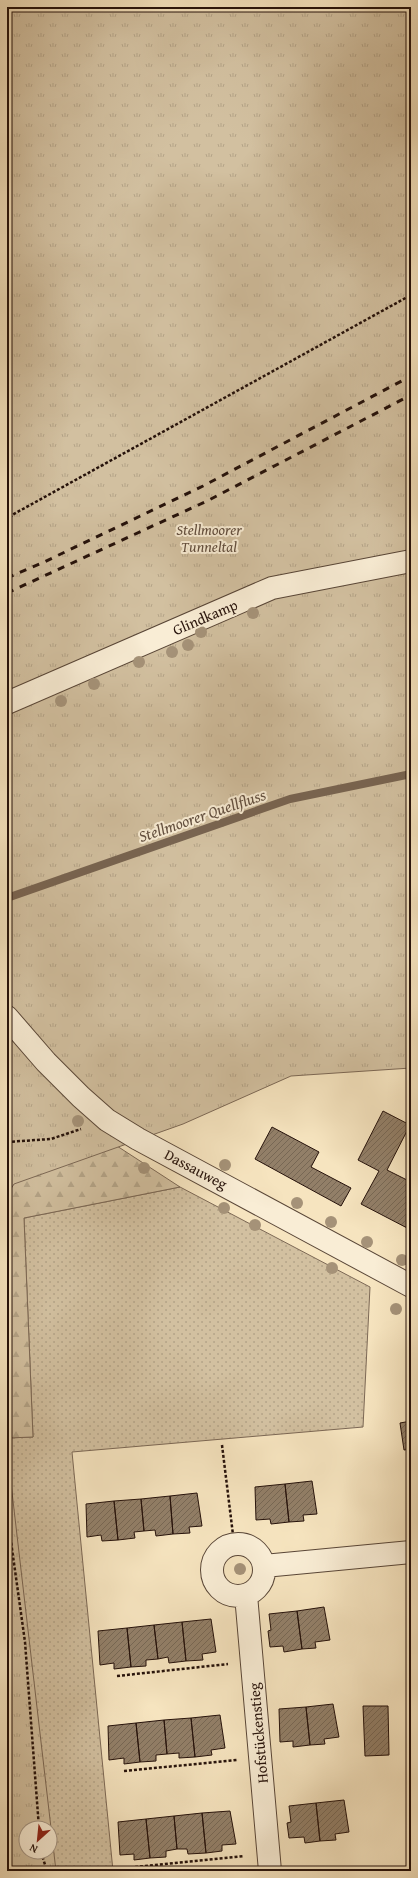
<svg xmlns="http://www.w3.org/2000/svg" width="418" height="1878" viewBox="0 0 418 1878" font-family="'Gentium Book Plus',serif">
	<defs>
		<pattern id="grass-dots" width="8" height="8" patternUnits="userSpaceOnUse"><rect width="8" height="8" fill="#d2c0a0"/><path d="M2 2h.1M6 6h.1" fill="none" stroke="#b4a488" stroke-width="1.8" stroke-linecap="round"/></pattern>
		<pattern id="forest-firs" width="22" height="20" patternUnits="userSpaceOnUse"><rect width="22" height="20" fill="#d2c0a0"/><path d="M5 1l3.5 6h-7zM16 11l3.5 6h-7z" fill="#b4a488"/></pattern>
		<pattern id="park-tufts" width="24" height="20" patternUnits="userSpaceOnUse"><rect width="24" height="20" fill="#d2c0a0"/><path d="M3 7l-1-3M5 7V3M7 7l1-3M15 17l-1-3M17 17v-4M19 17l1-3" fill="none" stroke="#b4a488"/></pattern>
		<pattern id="building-hatch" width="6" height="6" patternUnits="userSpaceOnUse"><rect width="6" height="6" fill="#927f68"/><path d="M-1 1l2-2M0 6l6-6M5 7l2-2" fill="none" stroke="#776754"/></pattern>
	</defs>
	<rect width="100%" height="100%" fill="#f6e4bf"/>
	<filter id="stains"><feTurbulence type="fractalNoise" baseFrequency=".005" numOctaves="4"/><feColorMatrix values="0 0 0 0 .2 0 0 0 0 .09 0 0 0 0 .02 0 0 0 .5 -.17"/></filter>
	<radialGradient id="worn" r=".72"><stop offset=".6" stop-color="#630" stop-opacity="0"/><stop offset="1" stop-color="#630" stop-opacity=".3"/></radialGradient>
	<path fill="url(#grass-dots)" stroke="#7c6855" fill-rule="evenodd" d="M 180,1187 L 370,1287 L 363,1427 L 72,1452 L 113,1871 L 7,1871 L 7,1438 L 33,1437 L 24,1218 ZM 26,1828 L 50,1828 L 50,1852 L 26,1852 Z"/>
	<path fill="url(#forest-firs)" stroke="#7c6855" d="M 97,1133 L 180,1187 L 24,1218 L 33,1437 L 7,1438 L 7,1156 Z"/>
	<path fill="url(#park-tufts)" stroke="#7c6855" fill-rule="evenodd" d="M 7,7 L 411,7 L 411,1068 L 291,1076 L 183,1124 L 14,1184 L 7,1195 Z
		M 7,1449 L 56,1871 L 7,1871 ZM 26,1828 L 50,1828 L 50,1852 L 26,1852 Z"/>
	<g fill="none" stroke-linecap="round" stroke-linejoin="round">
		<path stroke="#786451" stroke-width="8" d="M 7,898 L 290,799 L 411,774"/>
	</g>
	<path fill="url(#building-hatch)" stroke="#25110a" d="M 383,1111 L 410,1125 L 387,1170 L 411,1182 L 411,1230 L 361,1204 L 379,1171 L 358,1160 Z
		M 272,1127 L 319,1152 L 311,1167 L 351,1188 L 341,1206 L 255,1159 Z
		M 411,1421 L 411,1449 L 404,1450 L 400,1423 Z
		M 312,1481 L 317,1514 L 303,1515 L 304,1521 L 289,1522 L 285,1484 Z
		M 285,1484 L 289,1522 L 271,1524 L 270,1519 L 256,1520 L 255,1487 Z
		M 197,1493 L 202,1526 L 189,1527 L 190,1533 L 173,1534 L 170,1496 Z
		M 170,1496 L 173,1534 L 156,1536 L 155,1530 L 144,1531 L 141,1499 Z
		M 141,1499 L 144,1531 L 134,1532 L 135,1538 L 118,1540 L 114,1501 Z
		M 114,1501 L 118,1540 L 102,1541 L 101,1535 L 87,1537 L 86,1504 Z
		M 324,1607 L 330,1640 L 315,1642 L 316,1648 L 302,1649 L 297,1611 Z
		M 297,1611 L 302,1649 L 284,1652 L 283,1646 L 270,1647 L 268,1631 L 271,1630 L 269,1614 Z
		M 211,1619 L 216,1652 L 202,1654 L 203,1660 L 186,1661 L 182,1622 Z
		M 182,1622 L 186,1661 L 169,1663 L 168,1657 L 158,1659 L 154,1625 Z
		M 154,1625 L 158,1659 L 146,1660 L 146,1666 L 131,1667 L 127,1628 Z
		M 127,1628 L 131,1667 L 114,1669 L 114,1663 L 100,1665 L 98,1631 Z
		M 333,1704 L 339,1737 L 324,1739 L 325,1744 L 310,1745 L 306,1707 Z
		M 363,1706 L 388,1706 L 389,1755 L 365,1756 Z
		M 306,1707 L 310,1745 L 293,1747 L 293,1741 L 280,1742 L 279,1709 Z
		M 220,1715 L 225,1748 L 211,1750 L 212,1755 L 195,1757 L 191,1718 Z
		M 191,1718 L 195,1757 L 179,1758 L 179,1753 L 167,1754 L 164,1720 Z
		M 164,1720 L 167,1754 L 156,1755 L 156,1761 L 140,1762 L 136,1723 Z
		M 136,1723 L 140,1762 L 124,1764 L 124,1758 L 109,1760 L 108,1726 Z
		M 344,1800 L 349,1832 L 335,1834 L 336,1840 L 320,1841 L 316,1803 Z
		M 316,1803 L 320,1841 L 305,1843 L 304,1837 L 289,1838 L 287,1823 L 291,1822 L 289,1806 Z
		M 230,1811 L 236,1844 L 222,1845 L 222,1851 L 206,1853 L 202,1813 Z
		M 202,1813 L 206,1853 L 188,1854 L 187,1849 L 177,1849 L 174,1816 Z
		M 174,1816 L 177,1849 L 166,1851 L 166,1857 L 150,1858 L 146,1819 Z
		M 146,1819 L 150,1858 L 134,1860 L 134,1854 L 120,1855 L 118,1822 Z"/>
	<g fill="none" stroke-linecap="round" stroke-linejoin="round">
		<defs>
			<path id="minor" d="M 7,703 L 272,588 L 411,561
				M 7,1017 L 46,1062 L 81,1097 L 107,1120 L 138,1139 L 411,1286
				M212 1570a26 26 0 1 1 52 0a26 26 0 1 1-52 0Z
				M 264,1566 L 411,1552
				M 246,1595 L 270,1871"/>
		</defs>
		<use href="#minor" stroke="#594637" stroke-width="24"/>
		<path stroke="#25110a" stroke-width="2.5" stroke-dasharray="3 2" stroke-linecap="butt" d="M 7,522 L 12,515 L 411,295
			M 7,1142 L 51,1139 L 81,1129
			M 222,1445 L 234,1543
			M 7,1513 L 25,1642 L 39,1828
			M 117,1676 L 228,1664
			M 124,1771 L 237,1760
			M 41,1852 L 47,1871
			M 135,1867 L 244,1856"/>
		<use href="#minor" stroke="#f9edd5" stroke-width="22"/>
		<path stroke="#25110a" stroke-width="3" stroke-dasharray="7 7" stroke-linecap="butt" d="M 7,578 L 42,563 L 203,486 L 411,376
			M 7,593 L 207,501 L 411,395"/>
	</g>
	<g fill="#a59278">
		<circle cx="253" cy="613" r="6"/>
		<circle cx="201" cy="632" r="6"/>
		<circle cx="188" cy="645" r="6"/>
		<circle cx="172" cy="652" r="6"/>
		<circle cx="139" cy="662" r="6"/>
		<circle cx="94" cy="684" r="6"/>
		<circle cx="61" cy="701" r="6"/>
		<circle cx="78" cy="1121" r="6"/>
		<circle cx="225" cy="1165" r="6"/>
		<circle cx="144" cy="1168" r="6"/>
		<circle cx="297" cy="1203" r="6"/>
		<circle cx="224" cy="1208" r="6"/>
		<circle cx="331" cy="1222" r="6"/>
		<circle cx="255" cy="1225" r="6"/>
		<circle cx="367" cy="1242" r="6"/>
		<circle cx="402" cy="1260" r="6"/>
		<circle cx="332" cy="1268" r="6"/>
		<circle cx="396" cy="1309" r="6"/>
		<circle cx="240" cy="1569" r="6"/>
	</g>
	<g text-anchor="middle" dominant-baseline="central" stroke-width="4" stroke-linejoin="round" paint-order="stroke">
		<g font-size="15" font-style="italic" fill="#624e3e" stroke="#f9edd5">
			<text x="209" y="529">Stellmoorer<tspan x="209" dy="17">Tunneltal</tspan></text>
		</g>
		<g font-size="15" fill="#25110a" stroke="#f9edd5">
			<text transform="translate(205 617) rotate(-23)">Glindkamp</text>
			<text transform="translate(196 1169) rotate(28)">Dassauweg</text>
			<text transform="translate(258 1733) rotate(-95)">Hofstückenstieg</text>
		</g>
		<g font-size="16" font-style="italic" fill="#635040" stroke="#f9edd5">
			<text transform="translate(202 815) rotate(-19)">Stellmoorer Quellfluss</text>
		</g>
	</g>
	<rect width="418" height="1878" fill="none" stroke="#f6e4bf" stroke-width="24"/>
	<rect x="8" y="8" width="402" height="1862" fill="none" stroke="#25110a" stroke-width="2"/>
	<rect x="12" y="12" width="394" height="1854" fill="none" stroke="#25110a"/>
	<g transform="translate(38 1840) rotate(207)"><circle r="19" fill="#f9edd5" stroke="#a49584"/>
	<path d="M0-3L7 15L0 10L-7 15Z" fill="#8f2418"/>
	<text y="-6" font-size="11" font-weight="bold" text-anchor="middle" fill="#25110a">N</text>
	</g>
	<rect width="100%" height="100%" filter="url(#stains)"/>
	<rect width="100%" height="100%" fill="url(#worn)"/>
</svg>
